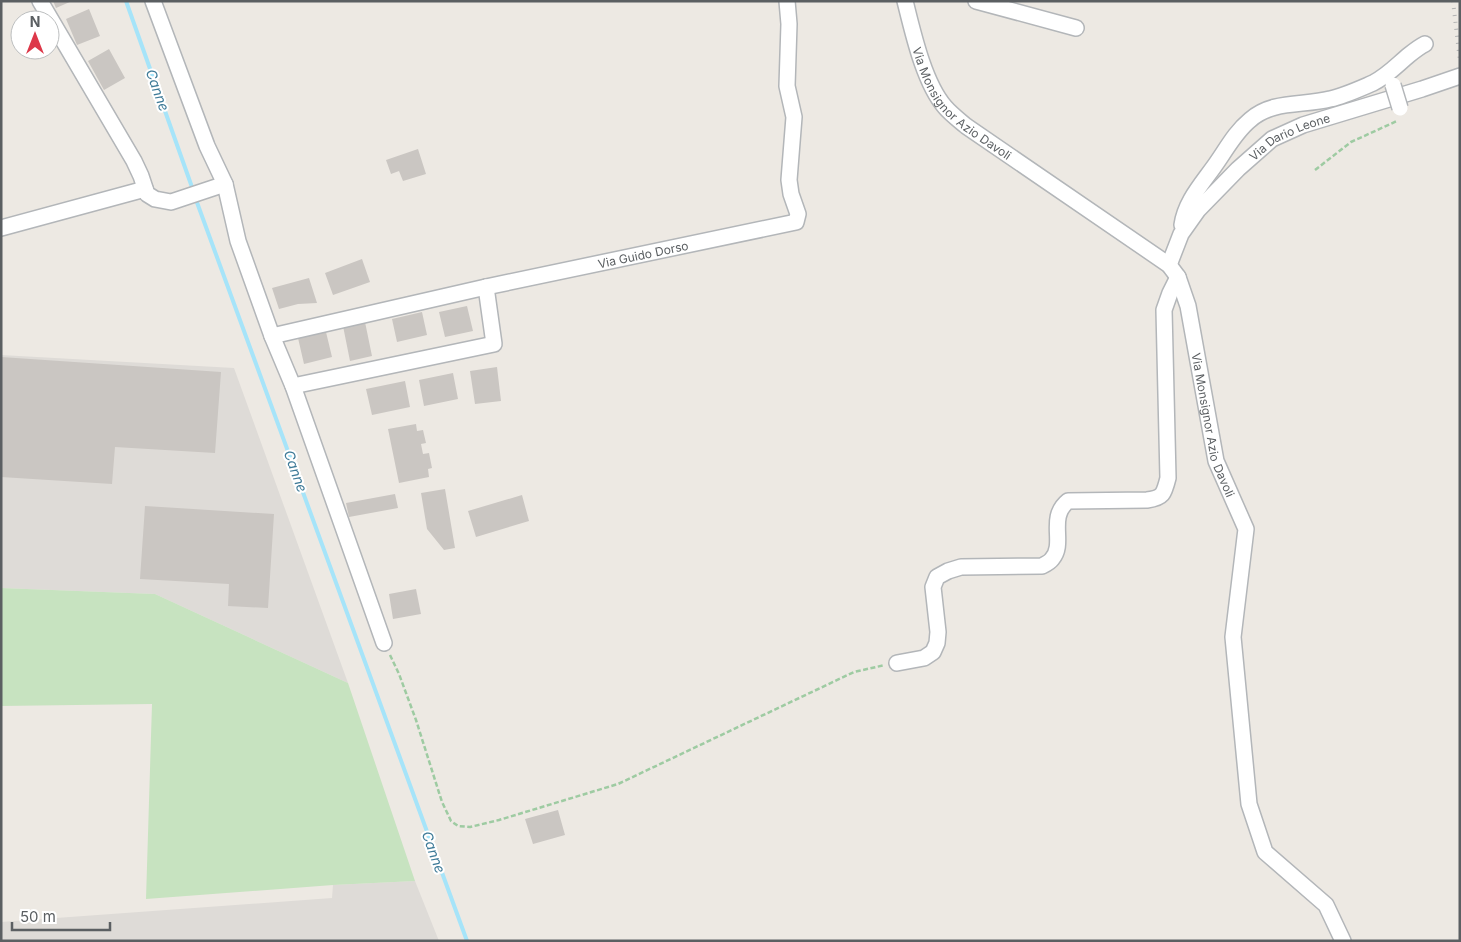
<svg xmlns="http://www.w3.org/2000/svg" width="1461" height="942" viewBox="0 0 1461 942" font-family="Inter,sans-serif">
	<rect width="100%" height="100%" fill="#ede9e3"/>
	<path fill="#dedbd7" d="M 1,355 L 234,368 L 348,683 L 155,594 L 1,588 Z
		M 415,881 L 439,941 L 1,941 L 1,922 L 332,898 L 333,885 Z"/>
	<path fill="#c7e3c0" d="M 1,588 L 155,594 L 348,683 L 415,881 L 333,885 L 146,899 L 152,704 L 1,706 Z"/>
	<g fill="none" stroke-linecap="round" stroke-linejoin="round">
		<path stroke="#a6e4f9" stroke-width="4" d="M 126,1 L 193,190
			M 195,197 L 467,941"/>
	</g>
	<path fill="#cac6c2" d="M 53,1 L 72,1 L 56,8 Z
		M 89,9 L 100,36 L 77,45 L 66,19 Z
		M 109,49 L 125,78 L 104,90 L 88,61 Z
		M 418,149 L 426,174 L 403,181 L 399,171 L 391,174 L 386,160 Z
		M 362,259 L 370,282 L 333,295 L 325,273 Z
		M 309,278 L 317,303 L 298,304 L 279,309 L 272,288 Z
		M 467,306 L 473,331 L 445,337 L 439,312 Z
		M 422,312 L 427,335 L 397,342 L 392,319 Z
		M 365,322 L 372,356 L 350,361 L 343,326 Z
		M 326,332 L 332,357 L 304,364 L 298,338 Z
		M 1,357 L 221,372 L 215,453 L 115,447 L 112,484 L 1,477 Z
		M 497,367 L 501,401 L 475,404 L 470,371 Z
		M 453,373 L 458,399 L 424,406 L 419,380 Z
		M 405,381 L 410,407 L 372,415 L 366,389 Z
		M 416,424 L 417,431 L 423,430 L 426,443 L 421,444 L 423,454 L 429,453 L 432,468 L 428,469 L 429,477 L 399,483 L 388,429 Z
		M 445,489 L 455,548 L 444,550 L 427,529 L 421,493 Z
		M 395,494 L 398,508 L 349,517 L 346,503 Z
		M 522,495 L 529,521 L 476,537 L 468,511 Z
		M 145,506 L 274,514 L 268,608 L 228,606 L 229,584 L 140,579 Z
		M 416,589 L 421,614 L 393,619 L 389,594 Z
		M 558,810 L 565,835 L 533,844 L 525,819 Z"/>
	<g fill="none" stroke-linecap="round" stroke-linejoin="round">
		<defs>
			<g id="minor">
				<path d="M 40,1 L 134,161 L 141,176 L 147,194 L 155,199 L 171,202 L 225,184"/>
				<path d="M 153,1 L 207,146 L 225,184 L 238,241 L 272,336 L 293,386 L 384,643"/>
				<path id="s1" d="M 905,1 C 913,33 924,83 945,107 C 951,114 959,120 966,126 L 1169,265 L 1178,277 L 1188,306 L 1216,461 L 1246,529 L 1233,637 L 1249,804 L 1265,852 L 1326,905 L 1343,941"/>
				<path d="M 976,1 L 1076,28"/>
				<path d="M 1182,225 C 1185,203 1200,186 1213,168 C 1225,152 1234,133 1250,120 C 1272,100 1303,106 1330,99 C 1344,96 1359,89 1373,83 C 1387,76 1397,65 1409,55 C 1414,51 1419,47 1425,44"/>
				<path d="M 1,228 L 145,189"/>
				<path id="s2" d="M 1169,265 L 1181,234 L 1198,210 L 1238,169 L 1272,139 L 1303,125 L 1422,89 L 1460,76"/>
				<path id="s3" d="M 272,336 L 486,287 L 796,222 L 798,214 L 791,194 L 789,180 L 794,117 L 787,86 L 789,24 L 787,1"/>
				<path d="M 293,386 L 494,344 L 486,287"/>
				<path d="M 897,663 L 924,658 L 933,652 L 937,643 L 938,632 L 933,587 L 937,577 L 948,571 L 961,567 L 1042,566 C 1046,564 1050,562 1052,559 C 1066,543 1047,518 1068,501 L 1147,500 C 1163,498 1164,494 1168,478 L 1164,310 L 1170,293 L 1178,277"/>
			</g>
		</defs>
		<use href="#minor" stroke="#b3b6b9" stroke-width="18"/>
		<path stroke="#9ecba2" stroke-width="2.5" stroke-dasharray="5 2.5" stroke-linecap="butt" d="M 1315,170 L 1351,142 L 1397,121
			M 390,655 L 399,674 L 416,720 L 442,802 L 451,821 L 458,826 L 470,827 L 499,820 L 618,784 L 854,672 L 885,665"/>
		<use href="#minor" stroke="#fff" stroke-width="15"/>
		<path stroke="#b1b2b2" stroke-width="4" stroke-dasharray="1 6" stroke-linecap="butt" d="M 1453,1 L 1460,61"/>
		<defs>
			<path id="minor-bridge" d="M 1393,85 L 1400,108"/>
		</defs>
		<use href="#minor-bridge" stroke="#b3b6b9" stroke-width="18" stroke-linecap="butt"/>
		<use href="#minor-bridge" stroke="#fff" stroke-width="15"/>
	</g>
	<g text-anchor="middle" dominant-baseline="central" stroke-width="4" stroke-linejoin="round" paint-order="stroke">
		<g font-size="12" fill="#5b5f62" stroke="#fff">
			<text stroke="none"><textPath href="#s1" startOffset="122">Via Monsignor Azio Davoli</textPath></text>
			<text stroke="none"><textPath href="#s2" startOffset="182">Via Dario Leone</textPath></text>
			<text stroke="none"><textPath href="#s3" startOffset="380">Via Guido Dorso</textPath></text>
			<text stroke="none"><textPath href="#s1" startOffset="556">Via Monsignor Azio Davoli</textPath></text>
		</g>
		<g font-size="14" font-style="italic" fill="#3f7b98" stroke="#fff">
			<text transform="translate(158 90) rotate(70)">Canne</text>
			<text transform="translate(296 471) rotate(70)">Canne</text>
			<text transform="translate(434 852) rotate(70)">Canne</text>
		</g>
	</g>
	<rect width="1461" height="942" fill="none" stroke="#5b5f62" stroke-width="5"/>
	<g transform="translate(35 35)"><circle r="24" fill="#ffffff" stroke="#bdbfc0"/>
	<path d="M0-4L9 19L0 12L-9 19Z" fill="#dd3849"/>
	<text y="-8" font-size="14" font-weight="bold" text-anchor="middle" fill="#5b5f62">N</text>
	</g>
	<path d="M12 922v8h98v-8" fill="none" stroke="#5b5f62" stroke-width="2.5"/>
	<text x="20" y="922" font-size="15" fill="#5b5f62" stroke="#ffffff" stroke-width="4" paint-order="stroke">50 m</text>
</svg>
